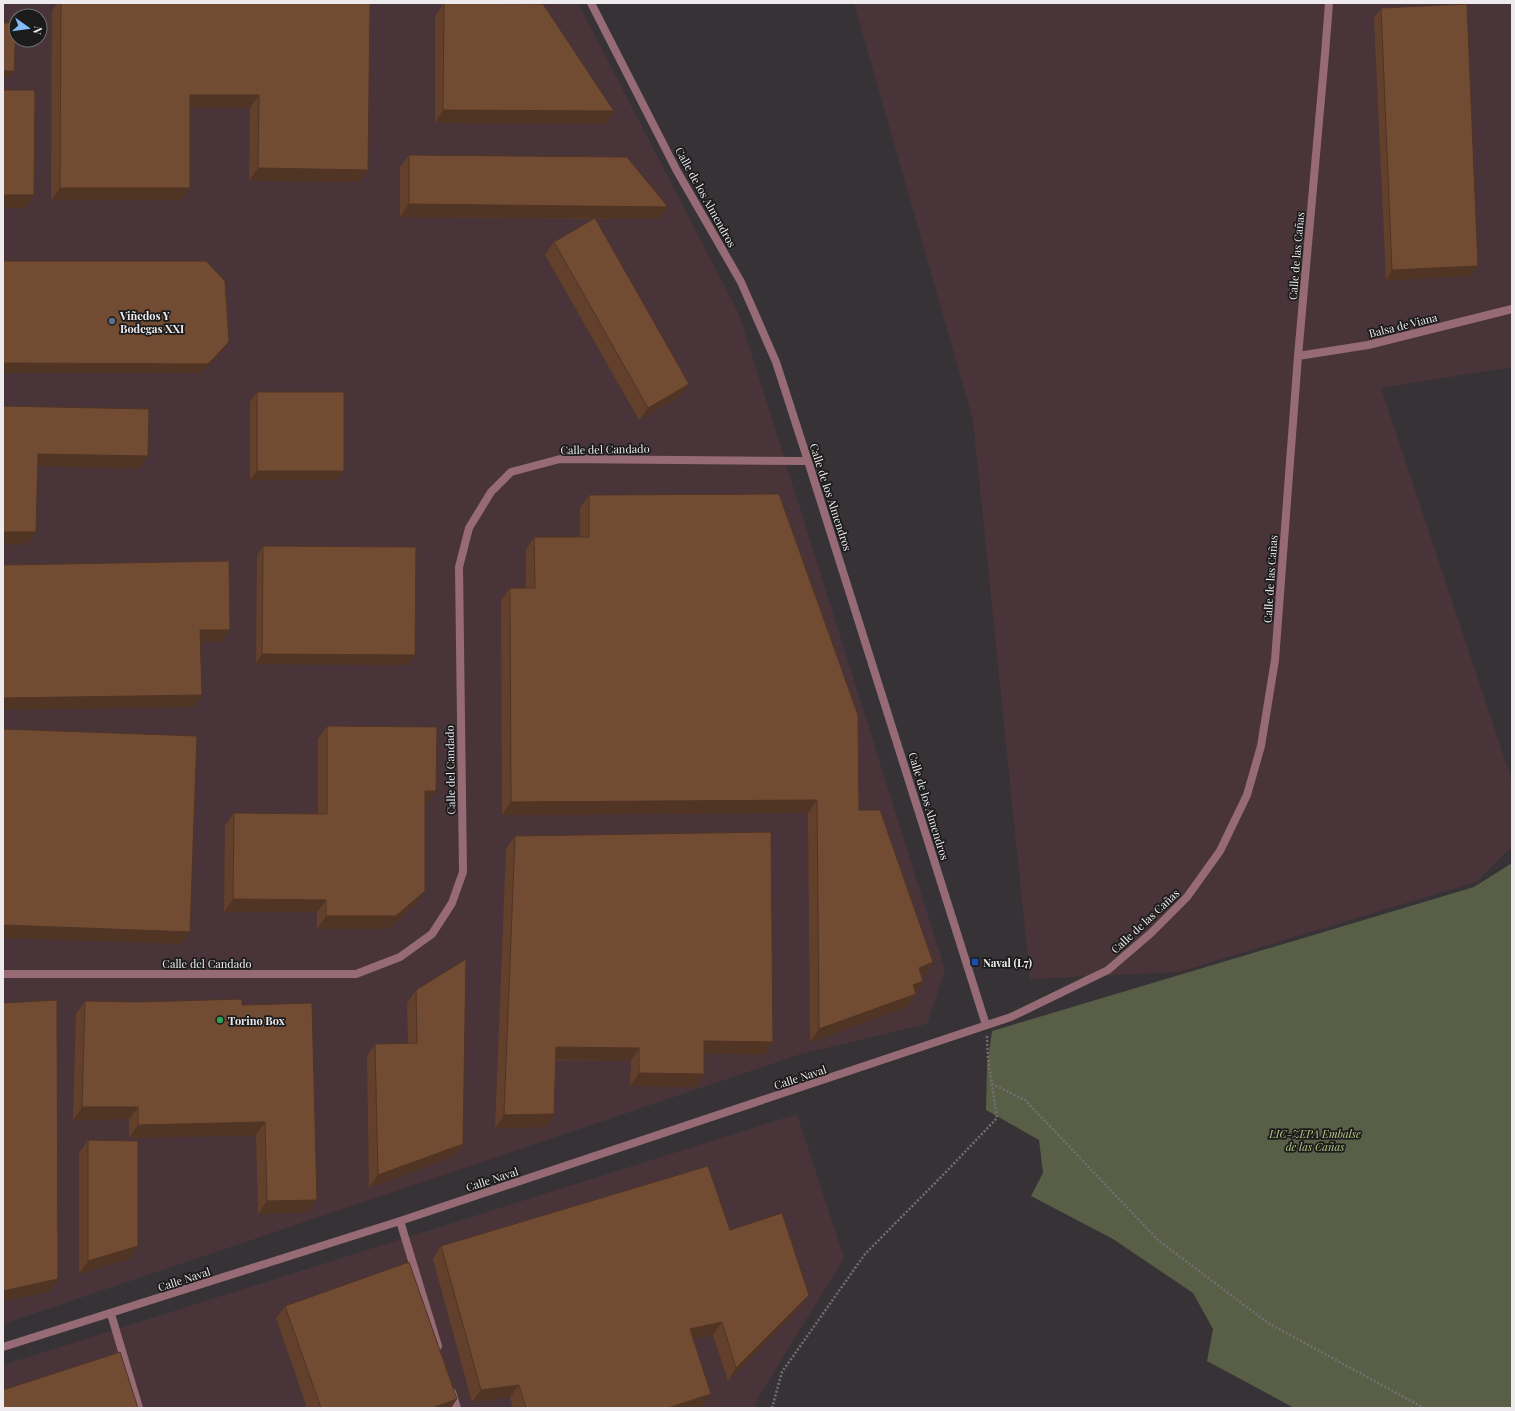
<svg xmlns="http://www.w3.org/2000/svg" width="1515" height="1411" viewBox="0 0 1515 1411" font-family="'Playfair Display',serif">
	<rect width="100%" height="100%" fill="#363236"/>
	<path fill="#493539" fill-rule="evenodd" d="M 3,3 L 578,3 L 739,314 L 945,970 L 927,1024 L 801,1054 L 3,1324 ZM 16,16 L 40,16 L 40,40 L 16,40 Z
		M 854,3 L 1512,3 L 1512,367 L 1381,388 L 1512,781 L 1512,847 L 1476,882 L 1179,972 L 1030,979 L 973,420 Z
		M 797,1114 L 844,1258 L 759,1396 L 755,1408 L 3,1408 L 3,1365 Z"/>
	<path fill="#585f46" d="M 1512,863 L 1512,1408 L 1294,1408 L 1207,1361 L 1213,1329 L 1193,1293 L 1113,1239 L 1031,1196 L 1043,1173 L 1039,1140 L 986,1110 L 987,1066 L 992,1031 L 1474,887 Z"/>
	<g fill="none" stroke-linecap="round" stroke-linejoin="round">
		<path stroke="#726f72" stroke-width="2.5" stroke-dasharray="2 2" stroke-linecap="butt" d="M 992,1084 L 1025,1100 L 1159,1241 L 1268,1323 L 1424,1408
			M 772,1408 L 782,1372 L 865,1254 L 944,1174 L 997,1118 L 988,1059 L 987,1036"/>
		<path stroke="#966b76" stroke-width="8" d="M 591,3 L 677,171 L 741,282 L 776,362 L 808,461 L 986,1025
			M 1298,356 L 1368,345 L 1512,309
			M 3,974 L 356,974 L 400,957 L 432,934 L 452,903 L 463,872 L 459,567 L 469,528 L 491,492 L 511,472 L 560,459 L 808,461
			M 400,1221 L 438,1346
			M 111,1314 L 139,1408
			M 3,1347 L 400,1221 L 1011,1017 L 1108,970 L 1151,933 L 1187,897 L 1220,851 L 1247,795 L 1261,746 L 1275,660 L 1298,356 L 1325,54 L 1329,3
			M 452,1392 L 457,1408"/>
	</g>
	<path fill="#62402c" d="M 57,3 L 370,3 L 368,170 L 359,182 L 249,181 L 250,108 L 190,108 L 181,200 L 51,200 L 52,11 Z
		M 444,3 L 606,124 L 435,123 L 435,16 Z
		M 1381,8 L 1478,266 L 1471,276 L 1386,280 L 1374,18 Z
		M 409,155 L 668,207 L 659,219 L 595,219 L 689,384 L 680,396 L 639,420 L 545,255 L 554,242 L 594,219 L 400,217 L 400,167 Z
		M 257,392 L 344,471 L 337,480 L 250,480 L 250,401 Z
		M 589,495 L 859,810 L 933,962 L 925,975 L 922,976 L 923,981 L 916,992 L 916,994 L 907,1007 L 810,1042 L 808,813 L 502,815 L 501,601 L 510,588 L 526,588 L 526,550 L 534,537 L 580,537 L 580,508 Z
		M 263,546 L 409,665 L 256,664 L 257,556 Z
		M 327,726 L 427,803 L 425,803 L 416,904 L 388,929 L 317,929 L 317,912 L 224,912 L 225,825 L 234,813 L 318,814 L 318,739 Z
		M 515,836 L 764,1055 L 704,1053 L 695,1087 L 630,1086 L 631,1061 L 556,1060 L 554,1114 L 546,1127 L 495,1128 L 506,849 Z
		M 416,990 L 463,1144 L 454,1156 L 369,1188 L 367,1056 L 375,1044 L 408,1043 L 407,1003 Z
		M 85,1001 L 242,1005 L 308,1212 L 258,1214 L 256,1135 L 129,1138 L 129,1119 L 73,1120 L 76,1014 Z
		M 88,1140 L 129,1259 L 79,1274 L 79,1153 Z
		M 730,1230 L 809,1295 L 800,1307 L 728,1381 L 713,1335 L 693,1339 L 702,1406 L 698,1408 L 513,1408 L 510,1397 L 472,1402 L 433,1259 L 441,1246 Z
		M 285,1306 L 451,1408 L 307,1408 L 276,1318 Z"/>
	<path fill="#503424" d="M 3,71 L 14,71 L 10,77 L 3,77 Z
		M 190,95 L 259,95 L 250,108 L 181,108 Z
		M 443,110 L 614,111 L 606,124 L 435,123 Z
		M 258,168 L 368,170 L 359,182 L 249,181 Z
		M 60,188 L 190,188 L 181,200 L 51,200 Z
		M 3,195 L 34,195 L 26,208 L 3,208 Z
		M 409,204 L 668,207 L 659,219 L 400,217 Z
		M 1478,266 L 1471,276 L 1386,280 L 1392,270 Z
		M 229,342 L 222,352 L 201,373 L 3,373 L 3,363 Z
		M 689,384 L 680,396 L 639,420 L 648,408 Z
		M 38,454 L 148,456 L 139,469 L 29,466 Z
		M 257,471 L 344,471 L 337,480 L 250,480 Z
		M 3,532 L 36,532 L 27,545 L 3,544 Z
		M 200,630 L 230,630 L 221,642 L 192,643 Z
		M 262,654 L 415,655 L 409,665 L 256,664 Z
		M 202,695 L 193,707 L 3,710 L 3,698 Z
		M 425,791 L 436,791 L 427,803 L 416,803 Z
		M 817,800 L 808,813 L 502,815 L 511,802 Z
		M 425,891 L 416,904 L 388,929 L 317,929 L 326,916 Z
		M 233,899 L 326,900 L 317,912 L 224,912 Z
		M 3,925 L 190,932 L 181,944 L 3,938 Z
		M 933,962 L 925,975 L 910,980 L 919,968 Z
		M 923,981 L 915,994 L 913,985 Z
		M 916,994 L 907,1007 L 810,1042 L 819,1029 Z
		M 704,1041 L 773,1042 L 764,1055 L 695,1053 Z
		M 556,1047 L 639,1048 L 631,1061 L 547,1059 Z
		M 639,1073 L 704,1074 L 695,1087 L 630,1086 Z
		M 82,1107 L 138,1107 L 129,1119 L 73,1120 Z
		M 554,1114 L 546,1127 L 495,1128 L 504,1115 Z
		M 265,1122 L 256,1135 L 129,1138 L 138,1125 Z
		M 463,1144 L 454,1156 L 369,1188 L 378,1175 Z
		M 317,1200 L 308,1212 L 258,1214 L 267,1201 Z
		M 138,1246 L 129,1259 L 79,1274 L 88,1261 Z
		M 58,1279 L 49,1292 L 3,1301 L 3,1291 Z
		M 809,1295 L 800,1307 L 728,1381 L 736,1368 Z
		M 722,1322 L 713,1335 L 681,1342 L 690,1329 Z
		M 519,1385 L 510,1397 L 472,1402 L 481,1390 Z
		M 711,1394 L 702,1406 L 698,1408 L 668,1408 Z
		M 457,1399 L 451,1408 L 432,1408 Z"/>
	<path fill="#724b33" stroke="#503424" d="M 61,3 L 370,3 L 368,170 L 258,168 L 259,95 L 190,95 L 190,188 L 60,188 Z
		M 444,3 L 543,4 L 614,111 L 443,110 Z
		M 1467,4 L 1478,266 L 1392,270 L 1381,8 Z
		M 3,23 L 16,23 L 14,71 L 3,71 Z
		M 3,90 L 35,90 L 34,195 L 3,195 Z
		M 409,155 L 627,157 L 668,207 L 409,204 Z
		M 595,218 L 689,384 L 648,408 L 554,242 Z
		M 3,261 L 206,261 L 225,281 L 229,342 L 208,364 L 3,363 Z
		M 257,392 L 344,392 L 344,471 L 257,471 Z
		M 3,406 L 149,409 L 148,456 L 38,454 L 36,532 L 3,532 Z
		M 779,494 L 858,715 L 859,810 L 880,810 L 933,962 L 919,968 L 923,981 L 913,985 L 916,994 L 819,1029 L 817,800 L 511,802 L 510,588 L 535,588 L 534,537 L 589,537 L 589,495 Z
		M 263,546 L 416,547 L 415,655 L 262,654 Z
		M 229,561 L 230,630 L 200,630 L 202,695 L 3,698 L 3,565 Z
		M 327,726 L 437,727 L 436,791 L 425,791 L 425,891 L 396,916 L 326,916 L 326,900 L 233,899 L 234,813 L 327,814 Z
		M 3,729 L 197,736 L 190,932 L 3,925 Z
		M 771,832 L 773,1042 L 704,1041 L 704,1074 L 639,1073 L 639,1048 L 556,1047 L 554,1114 L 504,1115 L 515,836 Z
		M 466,959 L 463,1144 L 378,1175 L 375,1044 L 417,1043 L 416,990 Z
		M 242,999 L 242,1005 L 312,1003 L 317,1200 L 267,1201 L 265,1122 L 138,1125 L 138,1107 L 82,1107 L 85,1001 L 137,1002 Z
		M 57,1000 L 58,1279 L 3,1291 L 3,1003 Z
		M 88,1140 L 138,1141 L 138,1246 L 88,1261 Z
		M 708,1166 L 730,1230 L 782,1213 L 809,1295 L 736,1368 L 722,1322 L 690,1329 L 711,1394 L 668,1408 L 526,1408 L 519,1385 L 481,1390 L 441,1246 Z
		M 409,1262 L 457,1399 L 432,1408 L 321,1408 L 285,1306 Z
		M 120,1352 L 138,1408 L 3,1408 L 3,1390 Z"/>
	<circle fill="#5c6f8a" stroke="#1c1b1c" stroke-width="1.5" cx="112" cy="321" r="4"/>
	<rect fill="#1a4fb4" stroke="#1c1b1c" stroke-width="1.5" x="971" y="958" width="8" height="8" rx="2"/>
	<circle fill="#2e9e5b" stroke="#1c1b1c" stroke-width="1.5" cx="220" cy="1020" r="4"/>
	<g text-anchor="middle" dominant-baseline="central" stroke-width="3.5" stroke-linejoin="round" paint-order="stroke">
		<g font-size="11" fill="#edebed" stroke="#1c1b1c">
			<text transform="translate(706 197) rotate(61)">Calle de los Almendros</text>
			<text transform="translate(1296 256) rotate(-85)">Calle de las Cañas</text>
			<text transform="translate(1403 325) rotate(-14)">Balsa de Viana</text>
			<text transform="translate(605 449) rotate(-1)">Calle del Candado</text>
			<text transform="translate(831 497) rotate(72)">Calle de los Almendros</text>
			<text transform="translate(1270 579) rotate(-86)">Calle de las Cañas</text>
			<text transform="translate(450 770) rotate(-91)">Calle del Candado</text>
			<text transform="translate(929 806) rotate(73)">Calle de los Almendros</text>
			<text transform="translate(1145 921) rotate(-43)">Calle de las Cañas</text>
			<text x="207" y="963">Calle del Candado</text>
			<text transform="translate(800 1077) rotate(-18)">Calle Naval</text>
			<text transform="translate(492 1179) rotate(-18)">Calle Naval</text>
			<text transform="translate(184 1279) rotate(-18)">Calle Naval</text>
		</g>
		<g font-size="11" font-weight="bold" fill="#edebed" stroke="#1c1b1c" text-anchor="start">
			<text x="120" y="315">Viñedos Y<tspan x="120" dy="13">Bodegas XXI</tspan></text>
			<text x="983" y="962">Naval (L7)</text>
			<text x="228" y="1020">Torino Box</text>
		</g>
		<g font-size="11" font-style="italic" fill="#b8ca85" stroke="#1c1b1c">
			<text x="1315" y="1133">LIC-ZEPA Embalse<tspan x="1315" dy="13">de las Cañas</tspan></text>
		</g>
	</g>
	<rect width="1515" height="1411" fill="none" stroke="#edebed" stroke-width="8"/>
	<g transform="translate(28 28) rotate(104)"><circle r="19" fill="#1c1b1c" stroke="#706e70"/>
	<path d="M0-3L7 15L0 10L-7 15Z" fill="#84bcfb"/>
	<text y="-6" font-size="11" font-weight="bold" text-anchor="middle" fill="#edebed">N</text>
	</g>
</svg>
